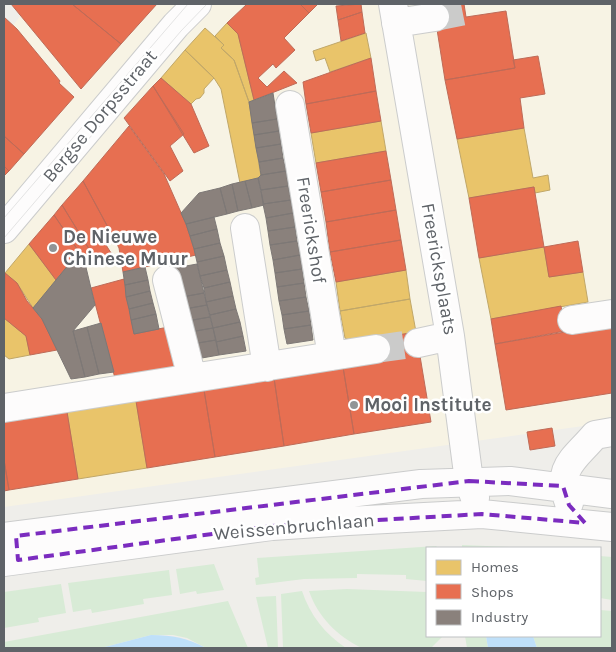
<svg xmlns="http://www.w3.org/2000/svg" width="616" height="652" viewBox="0 0 616 652" font-family="Karla,sans-serif">
	<rect width="100%" height="100%" fill="#efeeea"/>
	<path fill="#f7f3e4" d="M 29,4 L 612,4 L 612,422 L 4,507 L 4,38 Z"/>
	<path fill="#d8ebd6" d="M 462,545 L 533,548 L 462,548 Z
		M 436,546 L 438,548 L 427,548 L 427,581 L 406,579 L 406,575 L 357,574 L 357,578 L 304,579 L 256,585 L 255,578 L 259,577 L 257,558 Z
		M 600,556 L 612,557 L 612,600 L 600,598 Z
		M 214,564 L 224,590 L 197,594 L 196,591 L 180,594 L 176,569 Z
		M 169,570 L 172,595 L 143,599 L 144,604 L 92,613 L 91,609 L 73,612 L 68,583 Z
		M 61,584 L 66,613 L 38,618 L 39,622 L 4,628 L 4,592 Z
		M 347,589 L 427,592 L 427,636 L 443,636 L 431,648 L 362,648 C 337,636 318,617 309,591 Z
		M 302,591 C 310,615 325,634 346,648 L 283,648 L 281,594 Z
		M 276,596 L 278,648 L 268,648 L 256,597 Z
		M 228,601 L 248,648 L 206,648 L 187,638 L 173,635 L 151,635 L 101,648 L 4,648 L 4,642 Z
		M 600,610 L 612,611 L 612,648 L 537,648 L 533,636 L 600,636 Z
		M 465,636 L 486,636 L 488,648 L 467,648 Z"/>
	<path fill="#bfe0f9" d="M 151,635 C 173,635 187,638 206,648 L 101,648 Z
		M 486,636 L 533,636 L 537,648 L 488,648 Z"/>
	<path fill="#e9c46a" stroke="#c0a769" d="M 227,23 L 238,34 L 254,100 L 249,102 L 234,60 L 221,48 L 224,45 L 215,36 Z
		M 205,28 L 224,45 L 221,48 L 234,60 L 249,102 L 261,177 L 240,183 L 221,89 L 214,78 L 185,50 Z
		M 366,33 L 371,58 L 330,72 L 325,58 L 316,61 L 313,51 Z
		M 185,50 L 214,78 L 204,89 L 204,93 L 200,98 L 196,99 L 191,104 L 161,78 Z
		M 381,121 L 386,151 L 316,163 L 311,133 Z
		M 524,128 L 533,178 L 548,175 L 550,190 L 535,193 L 534,187 L 469,198 L 457,139 Z
		M 29,244 L 56,280 L 33,308 L 17,283 L 5,273 Z
		M 544,247 L 549,277 L 583,272 L 588,302 L 491,319 L 479,258 Z
		M 406,270 L 410,299 L 340,311 L 336,282 Z
		M 410,299 L 416,332 L 355,343 L 345,338 L 340,311 Z
		M 4,318 L 26,336 L 30,355 L 9,359 L 4,355 Z
		M 136,401 L 147,468 L 78,479 L 67,412 Z"/>
	<path fill="#e76f51" stroke="#be6b58" d="M 11,4 L 72,4 L 121,44 L 81,89 Z
		M 72,4 L 157,4 L 121,44 Z
		M 247,4 L 300,4 L 309,13 L 284,38 L 295,50 L 276,68 L 273,64 L 258,78 L 267,87 L 284,71 L 297,83 L 254,100 L 238,34 L 227,23 Z
		M 300,4 L 318,4 L 309,13 Z
		M 361,4 L 362,12 L 338,20 L 336,6 Z
		M 433,4 L 464,4 L 466,17 L 506,11 L 515,68 L 445,80 Z
		M 362,12 L 365,33 L 341,41 L 338,20 Z
		M 4,17 L 17,29 L 60,81 L 59,83 L 74,97 L 24,154 L 4,136 Z
		M 538,56 L 545,94 L 520,98 L 524,128 L 457,139 L 445,80 L 515,68 L 513,60 Z
		M 371,58 L 376,91 L 306,104 L 303,82 Z
		M 161,78 L 191,104 L 209,146 L 194,153 L 153,86 Z
		M 153,86 L 184,134 L 170,146 L 183,171 L 170,181 L 124,118 Z
		M 376,91 L 381,121 L 311,133 L 306,104 Z
		M 129,126 L 164,174 L 186,224 L 196,255 L 123,272 L 119,248 L 83,181 Z
		M 4,136 L 24,154 L 9,171 L 4,166 Z
		M 386,151 L 391,180 L 321,192 L 316,163 Z
		M 4,166 L 9,171 L 4,176 Z
		M 391,180 L 396,210 L 326,222 L 321,192 Z
		M 83,181 L 115,240 L 106,245 L 113,256 L 99,265 L 62,205 Z
		M 534,187 L 544,247 L 479,258 L 469,198 Z
		M 62,205 L 92,254 L 84,259 L 54,215 Z
		M 396,210 L 401,240 L 330,252 L 326,222 Z
		M 54,215 L 79,252 L 56,280 L 29,244 Z
		M 401,240 L 406,270 L 336,282 L 330,252 Z
		M 578,241 L 583,272 L 549,277 L 544,247 Z
		M 5,273 L 17,283 L 27,301 L 42,319 L 57,350 L 30,355 L 26,336 L 4,318 Z
		M 124,279 L 134,334 L 168,327 L 179,367 L 116,382 L 91,288 Z
		M 561,306 L 565,331 L 495,344 L 491,319 Z
		M 612,324 L 612,393 L 506,410 L 495,344 Z
		M 416,332 L 431,422 L 354,434 L 343,367 L 374,339 Z
		M 343,367 L 354,434 L 284,446 L 274,378 Z
		M 274,378 L 284,446 L 215,457 L 204,390 Z
		M 204,390 L 215,457 L 147,468 L 136,401 Z
		M 67,412 L 78,479 L 9,490 L 4,460 L 4,422 Z
		M 552,428 L 555,446 L 530,450 L 527,432 Z
		M 4,460 L 9,490 L 4,491 Z"/>
	<path fill="#8a817c" stroke="#7d7876" d="M 273,93 L 277,119 L 252,123 L 249,102 Z
		M 277,119 L 279,131 L 254,135 L 252,123 Z
		M 279,131 L 281,144 L 256,148 L 254,135 Z
		M 281,144 L 283,158 L 259,162 L 256,148 Z
		M 283,158 L 286,171 L 261,175 L 259,162 Z
		M 286,171 L 288,186 L 261,190 L 258,178 L 261,175 Z
		M 258,178 L 264,205 L 252,208 L 245,181 Z
		M 245,181 L 252,208 L 238,211 L 232,184 Z
		M 232,184 L 238,211 L 227,214 L 220,188 Z
		M 288,186 L 291,200 L 263,204 L 261,190 Z
		M 220,188 L 227,214 L 186,224 L 181,213 L 199,193 Z
		M 291,200 L 293,213 L 266,218 L 263,204 Z
		M 293,213 L 295,227 L 268,231 L 266,218 Z
		M 214,217 L 217,229 L 190,236 L 186,224 Z
		M 295,227 L 297,241 L 270,245 L 268,231 Z
		M 217,229 L 220,243 L 194,249 L 190,236 Z
		M 297,241 L 300,255 L 273,260 L 270,245 Z
		M 220,243 L 224,256 L 197,262 L 194,249 Z
		M 79,252 L 84,259 L 95,305 L 73,331 L 85,377 L 71,379 L 42,319 L 33,308 Z
		M 300,255 L 302,269 L 275,273 L 273,260 Z
		M 224,256 L 227,270 L 200,276 L 197,262 Z
		M 197,264 L 204,293 L 182,297 L 175,268 Z
		M 145,267 L 148,280 L 125,285 L 123,272 Z
		M 302,269 L 304,283 L 277,287 L 275,273 Z
		M 227,270 L 230,282 L 204,288 L 200,276 Z
		M 148,280 L 150,291 L 126,297 L 125,285 Z
		M 230,282 L 233,296 L 206,302 L 204,288 Z
		M 304,283 L 306,297 L 279,301 L 277,287 Z
		M 150,291 L 153,303 L 129,309 L 126,297 Z
		M 204,293 L 207,305 L 185,309 L 182,297 Z
		M 233,296 L 236,309 L 210,315 L 206,302 Z
		M 306,297 L 309,311 L 282,315 L 279,301 Z
		M 153,303 L 156,314 L 131,320 L 129,309 Z
		M 207,305 L 210,317 L 187,321 L 185,309 Z
		M 236,309 L 240,322 L 213,328 L 210,315 Z
		M 309,311 L 311,325 L 284,329 L 282,315 Z
		M 156,314 L 159,329 L 134,334 L 131,320 Z
		M 210,317 L 213,328 L 190,332 L 187,321 Z
		M 240,322 L 243,336 L 216,342 L 213,328 Z
		M 101,323 L 114,372 L 99,374 L 87,327 Z
		M 311,325 L 313,340 L 287,344 L 284,329 Z
		M 87,327 L 99,374 L 85,377 L 73,331 Z
		M 213,328 L 216,340 L 192,344 L 190,332 Z
		M 243,336 L 246,351 L 219,355 L 216,342 Z
		M 216,340 L 219,355 L 196,359 L 192,344 Z"/>
	<g fill="none" stroke-linecap="round" stroke-linejoin="round">
		<path stroke="#cbcbca" stroke-width="28" stroke-dasharray="28 14" stroke-linecap="butt" d="M 435,17 L 465,11
			M 376,349 L 418,343"/>
		<defs>
			<path id="minor" d="M 393,4 L 450,336 L 469,481 L 475,498
				M 396,23 L 435,17
				M 290,105 L 332,356
				M 245,228 L 267,367
				M 4,229 L 176,25 L 197,4
				M 167,280 L 192,378
				M 572,320 L 612,314
				M 418,343 L 450,336
				M 4,408 L 376,349
				M 569,503 C 556,467 573,461 595,435 L 612,432
				M 4,537 L 421,484 L 510,481 L 612,494
				M 4,562 L 272,526 L 348,521 L 482,514 L 612,527"/>
		</defs>
		<use href="#minor" stroke="#cbcccc" stroke-width="30"/>
		<use href="#minor" stroke="#fdfcfc" stroke-width="28"/>
		<path stroke="#e4e4e4" stroke-width="1" d="M 4,218 L 188,4
			M 4,238 L 181,31 L 207,4"/>
	</g>
	<path fill="none" stroke="#7b2cbf" stroke-width="4" stroke-dasharray="10 6" stroke-linejoin="round" d="M 469,481 L 563,486 L 569,505 L 585,523 L 482,514 L 272,526 L 18,560 L 16,536 Z"/>
	<g fill="#919496" stroke="#fff" stroke-width="2">
		<circle cx="53" cy="248" r="5"/>
		<circle cx="354" cy="405" r="5"/>
	</g>
	<g text-anchor="middle" dominant-baseline="central" stroke-width="5" stroke-linejoin="round" paint-order="stroke">
		<g font-size="19" fill="#5f6368" stroke="#fff">
			<text transform="translate(100 116) rotate(-50)">Bergse Dorpsstraat</text>
			<text transform="translate(311 230) rotate(81)">Freerickshof</text>
			<text transform="translate(439 269) rotate(80)">Freericksplaats</text>
			<text transform="translate(294 527) rotate(-5)">Weissenbruchlaan</text>
		</g>
		<g font-size="19" font-weight="bold" fill="#5f6368" stroke="#fff" text-anchor="start">
			<text x="63" y="237">De Nieuwe<tspan x="63" dy="22">Chinese Muur</tspan></text>
			<text x="364" y="405">Mooi Institute</text>
		</g>
	</g>
	<rect width="616" height="652" fill="none" stroke="#5f6368" stroke-width="10"/>
	<rect x="426" y="547" width="175" height="90" fill="#ffffff" stroke="#bfc1c3"/>
	<rect x="436" y="560" width="25" height="15" fill="#e9c46a" stroke="#bfc1c3"/>
	<text x="471" y="572" font-size="15" fill="#5f6368">Homes</text>
	<rect x="436" y="584" width="25" height="15" fill="#e76f51" stroke="#bfc1c3"/>
	<text x="471" y="597" font-size="15" fill="#5f6368">Shops</text>
	<rect x="436" y="610" width="25" height="15" fill="#8a817c" stroke="#bfc1c3"/>
	<text x="471" y="622" font-size="15" fill="#5f6368">Industry</text>
</svg>
